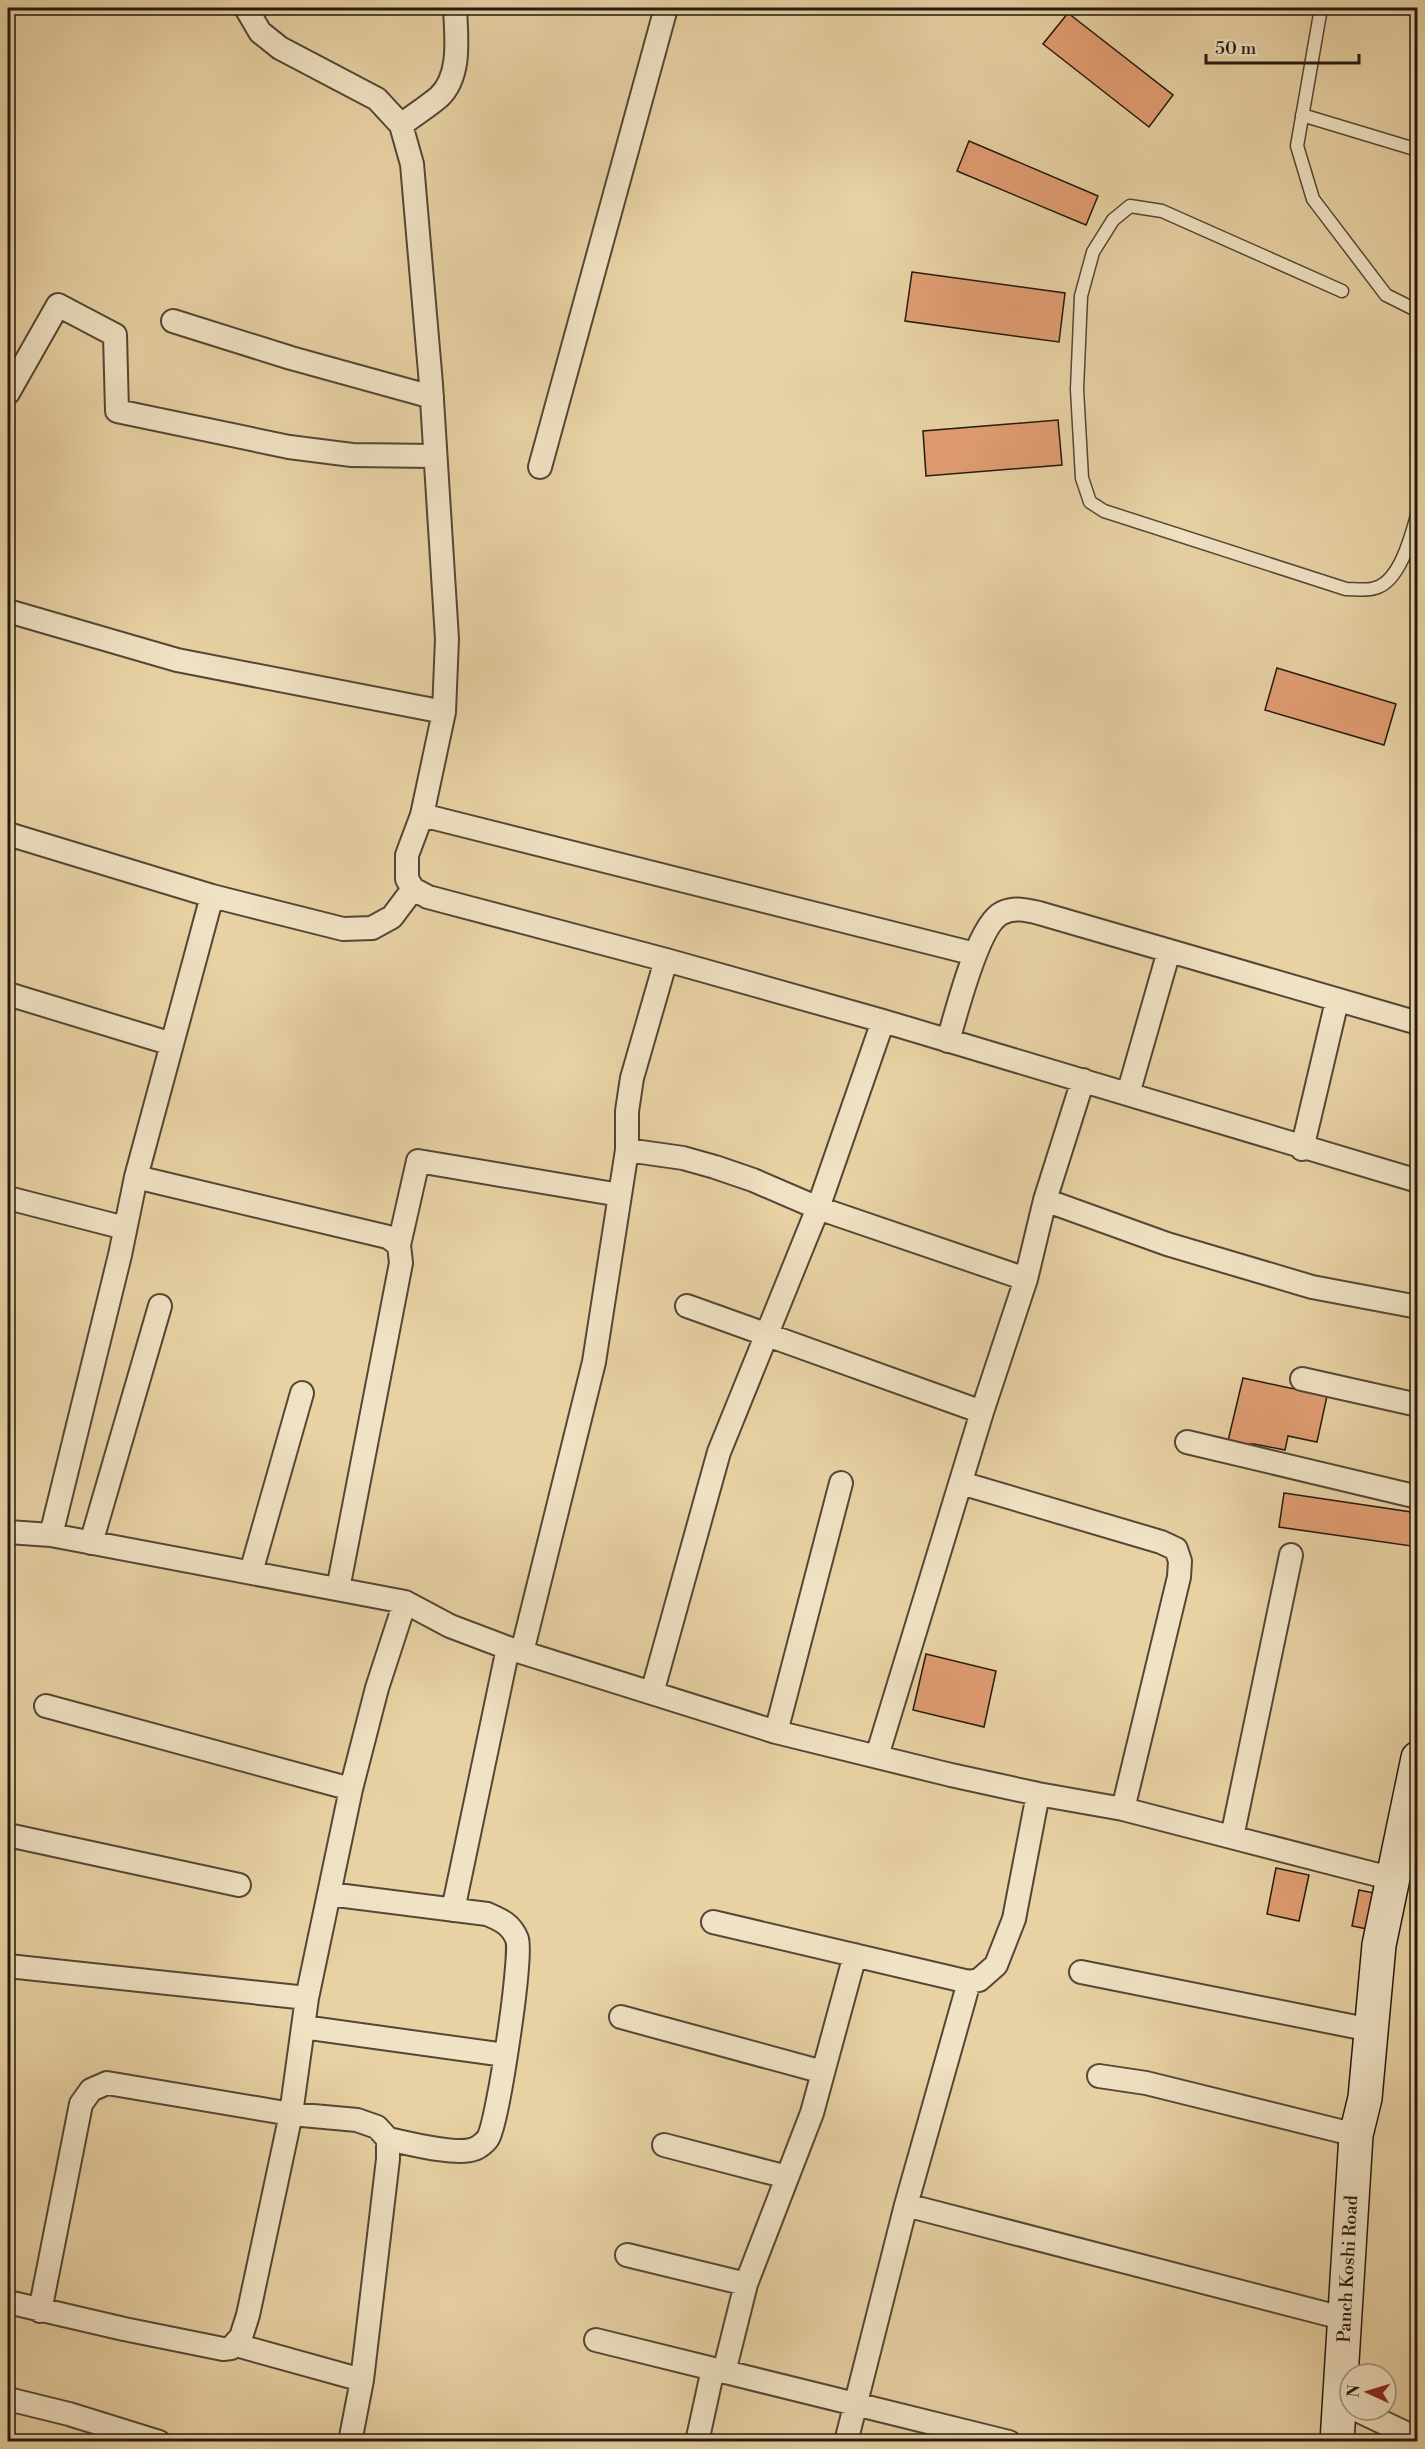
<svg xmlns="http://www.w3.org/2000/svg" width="1425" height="2449" viewBox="0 0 1425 2449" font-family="'Libre Bodoni',serif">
	<rect width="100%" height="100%" fill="#e8d2a4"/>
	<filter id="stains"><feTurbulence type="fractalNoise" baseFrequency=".00333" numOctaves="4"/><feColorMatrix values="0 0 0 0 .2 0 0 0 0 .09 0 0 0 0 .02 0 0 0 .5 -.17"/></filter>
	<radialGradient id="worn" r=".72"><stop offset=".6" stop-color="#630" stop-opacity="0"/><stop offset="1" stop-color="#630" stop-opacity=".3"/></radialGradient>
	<path fill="#e19d72" stroke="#231911" stroke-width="1.5" d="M 1068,13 L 1173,95 L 1149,127 L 1043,44 Z
		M 969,141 L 1098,196 L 1086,225 L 957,171 Z
		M 912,272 L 1065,293 L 1059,342 L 905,321 Z
		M 1058,420 L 1062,465 L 926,476 L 923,431 Z
		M 1277,668 L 1396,704 L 1384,745 L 1265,710 Z
		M 1243,1378 L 1327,1396 L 1317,1442 L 1288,1436 L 1285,1450 L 1254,1444 L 1227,1445 Z
		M 1284,1493 L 1418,1513 L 1418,1547 L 1279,1527 Z
		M 926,1654 L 996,1671 L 984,1727 L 913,1710 Z
		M 1276,1868 L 1309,1875 L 1299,1921 L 1267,1914 Z
		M 1359,1890 L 1379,1894 L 1372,1930 L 1352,1926 Z"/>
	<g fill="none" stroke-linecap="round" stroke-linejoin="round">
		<defs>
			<path id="lane" d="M 1321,8 L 1297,146 L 1313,199 L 1386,295 L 1418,311
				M 1302,115 L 1418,150
				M 1342,291 L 1162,211 L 1130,206 L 1113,220 L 1093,252 L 1081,296 L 1077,389 L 1082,478 L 1090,502 L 1104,511 L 1346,589 C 1355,589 1367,591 1375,588 C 1400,582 1412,534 1418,512"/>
			<path id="street" d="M 246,8 L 260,32 L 280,48 L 377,99 L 401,125 L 412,164 L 431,384 L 447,639 L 444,712 L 422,815 L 407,855 L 407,879 L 413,889 L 428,897 L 666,960 L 883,1021 L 1418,1181
				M 401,125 C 413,116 427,107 439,97 C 462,75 456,36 455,8
				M 173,321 L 291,358 L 432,397
				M 8,393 L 58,305 L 115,335 L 117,411 L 289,447 L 352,455 L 435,456
				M 540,467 L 666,8
				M 8,611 L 177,660 L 444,712
				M 422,815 L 975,954
				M 8,834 L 212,896 L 343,929 L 372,928 L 392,917 L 413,889
				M 8,994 L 172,1044
				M 948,1041 C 956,1014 978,924 1002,913 C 1014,907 1027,910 1039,913 L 1418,1023
				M 1128,1094 L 1169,951
				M 1302,1149 L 1337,1001
				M 627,1150 L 683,1158 L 715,1167 L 753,1180 L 818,1208 L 1026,1279
				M 136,1177 L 388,1237 L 399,1245 L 401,1263 L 338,1589
				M 8,1198 L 125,1228
				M 1045,1200 L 1167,1244 L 1312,1287 L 1418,1307
				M 399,1245 L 418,1161 L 620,1195
				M 687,1306 L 982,1412
				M 1302,1379 L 1418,1405
				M 1187,1442 L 1418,1497
				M 961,1483 L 1161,1542 L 1176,1549 L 1180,1561 L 1179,1577 L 1123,1809
				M 8,1532 L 51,1535 L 405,1602 L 450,1626 L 508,1648 L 776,1732 L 951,1775 L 1038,1794 L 1123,1809 L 1378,1875 L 1393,1872
				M 51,1535 L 120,1255 L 136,1177 L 212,896
				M 91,1543 L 160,1306
				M 251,1572 L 302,1393
				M 522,1652 L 594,1362 L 627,1150 L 627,1111 L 632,1078 L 666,960
				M 652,1693 L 719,1452 L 818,1208 L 883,1021
				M 46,1706 L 351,1789
				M 776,1732 L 841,1483
				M 877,1756 L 982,1412 L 1026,1279 L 1045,1200 L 1083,1080
				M 8,1835 L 239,1885
				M 1232,1837 L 1291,1555
				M 329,1894 L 487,1914 C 501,1920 511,1924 517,1939 C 523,1954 498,2122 488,2138 C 487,2141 478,2148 474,2149 C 456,2156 408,2143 388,2139
				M 453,1910 L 508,1648
				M 713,1922 L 969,1982 L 979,1980 L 996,1965 L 1014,1919 L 1038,1794
				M 8,1966 L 307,1998
				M 1081,1972 L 1371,2030
				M 621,2017 L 823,2072
				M 303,2027 L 505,2055
				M 1099,2076 L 1146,2083 L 1356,2135
				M 664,2145 L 787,2177
				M 906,2205 L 1346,2319
				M 627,2255 L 746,2284
				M 8,2302 L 124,2329 L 223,2349 L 231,2348 L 241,2337 L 248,2315 L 291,2114 L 307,1998 L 351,1789 L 377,1688 L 405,1602
				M 40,2311 L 81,2104 L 91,2090 L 107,2083 L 291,2114 L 357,2120 L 377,2127 L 388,2139 L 388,2159 L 362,2380 L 350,2442
				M 596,2340 L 1009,2442
				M 236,2345 L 362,2380
				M 724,2372 L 746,2284 L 812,2113 L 855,1955
				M 8,2399 L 69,2414 L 159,2442
				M 1357,2410 L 1418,2439
				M 697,2442 L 713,2369
				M 846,2442 L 906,2205 L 969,1982"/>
			<path id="secondary" d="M 1337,2442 L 1356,2135 L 1365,2098 L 1379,1945 L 1418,1758"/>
		</defs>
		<use href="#lane" stroke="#544736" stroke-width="15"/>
		<use href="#street" stroke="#544736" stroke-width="26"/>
		<use href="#secondary" stroke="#231911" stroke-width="36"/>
		<use href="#lane" stroke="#f0e2c4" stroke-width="12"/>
		<use href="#street" stroke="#f0e2c4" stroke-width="22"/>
		<use href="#secondary" stroke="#f0e2c4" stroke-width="33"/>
	</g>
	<g text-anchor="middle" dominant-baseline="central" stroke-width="5" stroke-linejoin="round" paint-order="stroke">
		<g font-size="18" fill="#231911" stroke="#f0e2c4">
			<text transform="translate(1348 2269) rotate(-87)">Panch Koshi Road</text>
		</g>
	</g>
	<rect width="1425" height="2449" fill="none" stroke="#e8d2a4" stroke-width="30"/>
	<rect x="9" y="9" width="1407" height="2431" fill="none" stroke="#231911" stroke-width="3"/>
	<rect x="15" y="15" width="1395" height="2419" fill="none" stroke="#231911" stroke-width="1.5"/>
	<g transform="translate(1368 2392) rotate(274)"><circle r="28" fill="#f0e2c4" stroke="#9e927c" stroke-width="1.5"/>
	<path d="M0-4.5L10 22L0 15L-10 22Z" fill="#8f2418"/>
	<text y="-9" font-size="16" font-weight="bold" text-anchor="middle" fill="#231911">N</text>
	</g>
	<path d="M1206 54v9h153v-9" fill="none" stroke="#231911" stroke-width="3"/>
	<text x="1215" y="54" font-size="18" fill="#231911" stroke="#f0e2c4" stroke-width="4.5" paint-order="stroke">50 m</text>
	<rect width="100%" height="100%" filter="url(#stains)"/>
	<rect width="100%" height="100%" fill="url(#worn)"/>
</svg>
